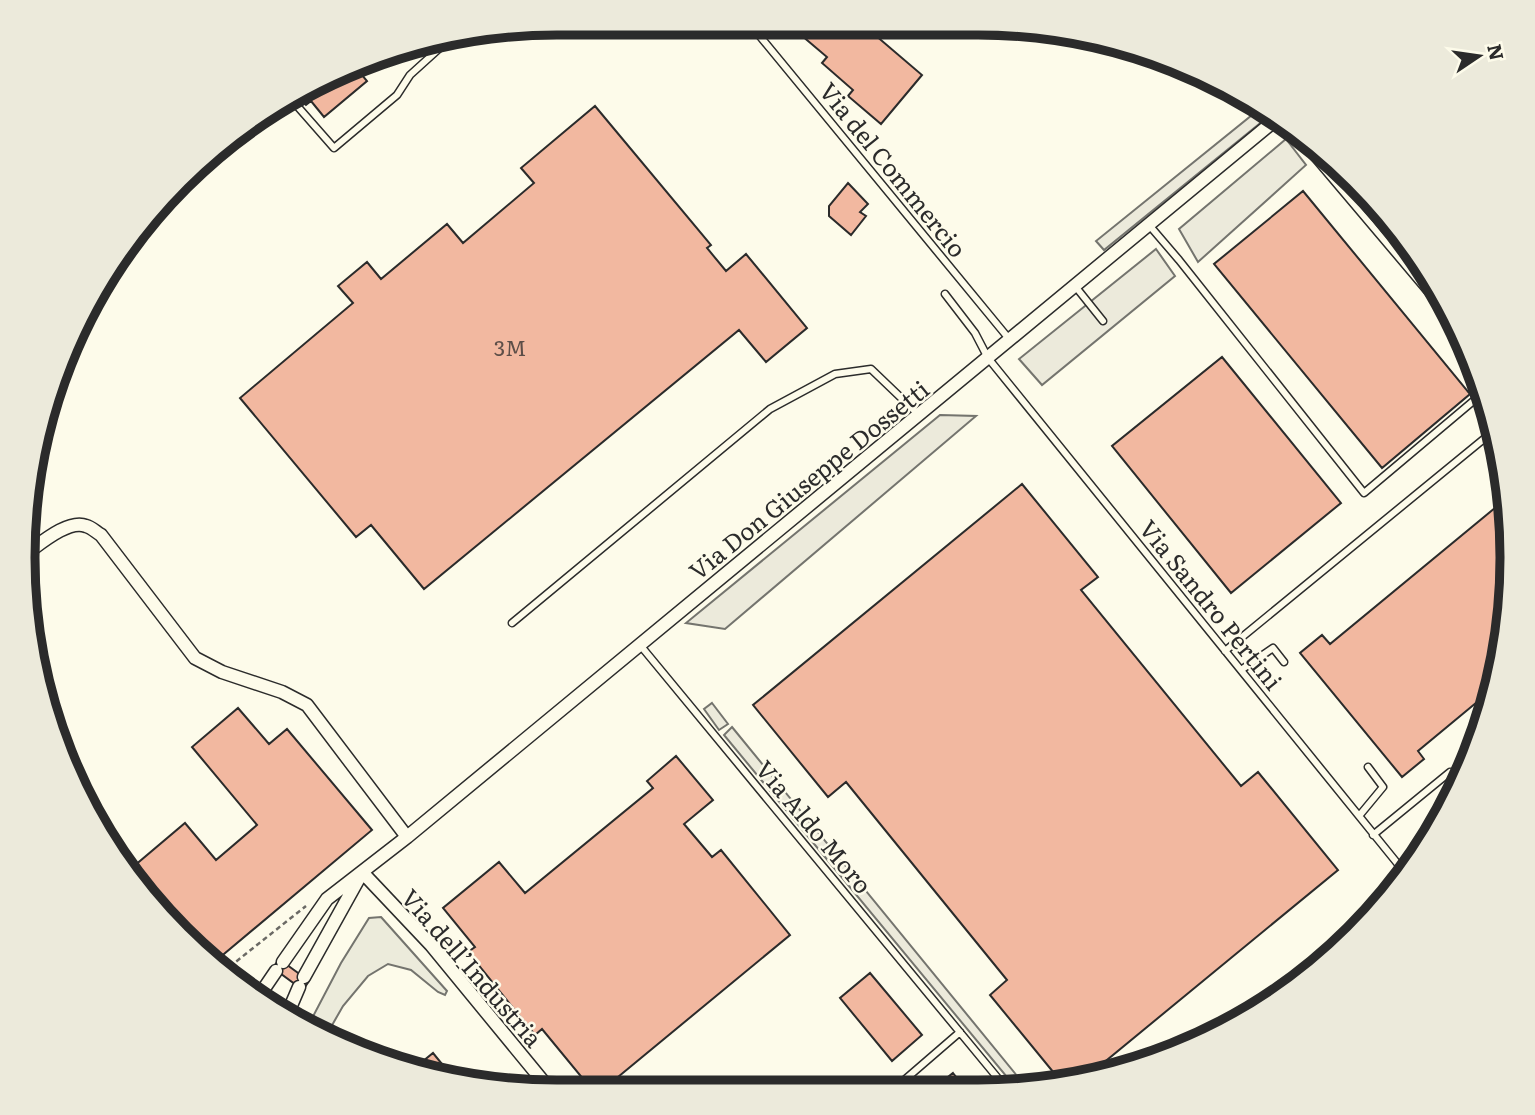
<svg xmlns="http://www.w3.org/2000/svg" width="1535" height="1115" viewBox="0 0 1535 1115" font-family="Literata,serif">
	<rect width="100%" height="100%" fill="#fdfbea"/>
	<path fill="#ecebdb" stroke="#74746e" stroke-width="2" d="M 381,917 L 447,991 L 445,995 L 438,992 L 411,970 L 388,964 L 368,976 L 343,1006 L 327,1034 C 320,1035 311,1034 308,1026 L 341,963 L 369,918 Z"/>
	<path fill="#eceadb" stroke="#74746e" stroke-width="2" d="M 1262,107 L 1274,112 L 1104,250 L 1096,241 Z
		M 1286,139 L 1306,165 L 1198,262 L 1179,229 Z
		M 1156,249 L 1175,276 L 1042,385 L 1019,359 Z
		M 940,415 L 976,416 L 725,629 L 686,623 Z
		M 712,703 L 728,724 L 719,730 L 704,709 Z
		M 732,727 L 1027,1088 L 1016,1088 L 724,735 Z"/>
	<path fill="#f2b8a0" stroke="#2b2b2b" stroke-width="2" d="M 796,23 L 861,23 L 922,75 L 881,124 L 848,96 L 853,90 L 822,63 L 827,57 L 794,29 L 798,24 Z
		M 357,69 L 367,81 L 324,117 L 311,101 L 306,105 L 298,96 Z
		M 595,106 L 711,245 L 707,248 L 726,271 L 746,254 L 807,328 L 766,362 L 739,330 L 424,589 L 371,525 L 356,537 L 240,398 L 353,303 L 338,286 L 367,262 L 381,279 L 447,224 L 463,243 L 534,183 L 521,168 Z
		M 848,183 L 868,204 L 860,212 L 866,216 L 851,235 L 829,216 L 829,206 Z
		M 1303,191 L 1470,394 L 1382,468 L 1214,264 Z
		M 1222,357 L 1341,503 L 1231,593 L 1112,446 Z
		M 1022,484 L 1098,577 L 1081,590 L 1241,786 L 1258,772 L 1338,870 L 1085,1078 L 1063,1084 L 990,995 L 1007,980 L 846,782 L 828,797 L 753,705 Z
		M 1507,498 L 1511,522 L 1508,627 L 1494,688 L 1418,751 L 1424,759 L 1402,777 L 1300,653 L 1322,635 L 1330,644 Z
		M 238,708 L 269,744 L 287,729 L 372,830 L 212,964 L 205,960 L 134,883 L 127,872 L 185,823 L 216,860 L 257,825 L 192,747 Z
		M 676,756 L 713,800 L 684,824 L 712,857 L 721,850 L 790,935 L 601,1091 L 593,1091 L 542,1029 L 535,1035 L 468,952 L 475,947 L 443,908 L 499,862 L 525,893 L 653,788 L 647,781 Z
		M 1449,807 L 1441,825 L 1440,825 L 1435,819 Z
		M 279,959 L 309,981 L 303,990 L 273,968 Z
		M 870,973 L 922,1035 L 892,1061 L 840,998 Z
		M 433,1053 L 455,1080 L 419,1074 L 411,1071 Z
		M 953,1073 L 965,1088 L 934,1088 Z
		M 841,1078 L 850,1089 L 826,1089 Z
		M 736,1081 L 743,1090 L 725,1090 Z"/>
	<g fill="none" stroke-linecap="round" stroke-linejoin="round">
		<defs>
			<path id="lane" d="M 749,23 L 1010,340
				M 291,99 L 334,148 L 397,95 L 410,75 L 452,37
				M 1286,124 L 1460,330
				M 1149,225 L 1179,260 L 1364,493 L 1484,392
				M 1075,286 L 1103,321
				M 945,294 L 975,333 L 988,358 L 1406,874
				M 512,623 L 770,409 L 835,374 L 871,369 L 919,415
				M 640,645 L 1006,1088
				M 1225,651 L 1496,429
				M 1241,670 L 1273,648 L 1284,662
				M 1359,816 L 1383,787 L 1368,767
				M 1373,835 L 1450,772
				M 894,1089 L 960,1032"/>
			<path id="street" d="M 27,553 C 41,543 69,519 86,526 C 91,527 96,532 101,535 L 195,658 L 222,672 L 282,692 L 307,705 L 407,837
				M 362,872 L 431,945 L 551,1091
				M 283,962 L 327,899 L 407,837 L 1279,117
				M 304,977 L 359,878
				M 259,996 L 276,971
				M 266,1000 C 275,1001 281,1005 285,1013
				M 287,1015 L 299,987"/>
		</defs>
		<use href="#lane" stroke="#2b2b2b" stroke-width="9"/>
		<use href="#street" stroke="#2b2b2b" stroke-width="15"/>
		<path stroke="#6a6964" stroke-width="2.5" stroke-dasharray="5 3.5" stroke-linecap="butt" d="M 223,972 L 306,906"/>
		<use href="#lane" stroke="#fdfbea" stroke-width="6"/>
		<use href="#street" stroke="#fdfbea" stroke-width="12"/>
	</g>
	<g text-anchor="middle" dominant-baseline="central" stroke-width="5" stroke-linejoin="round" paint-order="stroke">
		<g font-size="21" fill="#5d4e48">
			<text x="510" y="346">3M</text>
		</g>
		<g font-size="24" fill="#2b2b2b" stroke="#fdfbea">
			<text transform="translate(894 169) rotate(51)">Via del Commercio</text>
			<text transform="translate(808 479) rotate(-39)">Via Don Giuseppe Dossetti</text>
			<text transform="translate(1212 604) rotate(51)">Via Sandro Pertini</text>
			<text transform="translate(815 826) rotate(50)">Via Aldo Moro</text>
			<text transform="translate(473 967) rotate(49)">Via dell’Industria</text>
		</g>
	</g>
	<path d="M0 0H1535V1115H0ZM557 35H978A522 522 0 0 1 1500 557V558A522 522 0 0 1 978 1080H557A522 522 0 0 1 35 558V557A522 522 0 0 1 557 35Z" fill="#eceadb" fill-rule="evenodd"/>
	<path fill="none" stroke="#2b2b2b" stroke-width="9" d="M557 35H978A522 522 0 0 1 1500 557V558A522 522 0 0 1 978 1080H557A522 522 0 0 1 35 558V557A522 522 0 0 1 557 35Z"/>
	<g transform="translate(1479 56) rotate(77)" stroke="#fdfbea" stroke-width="5" paint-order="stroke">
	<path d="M0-5L12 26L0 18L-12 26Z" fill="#2b2b2b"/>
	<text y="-10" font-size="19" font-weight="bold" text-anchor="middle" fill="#2b2b2b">N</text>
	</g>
</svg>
